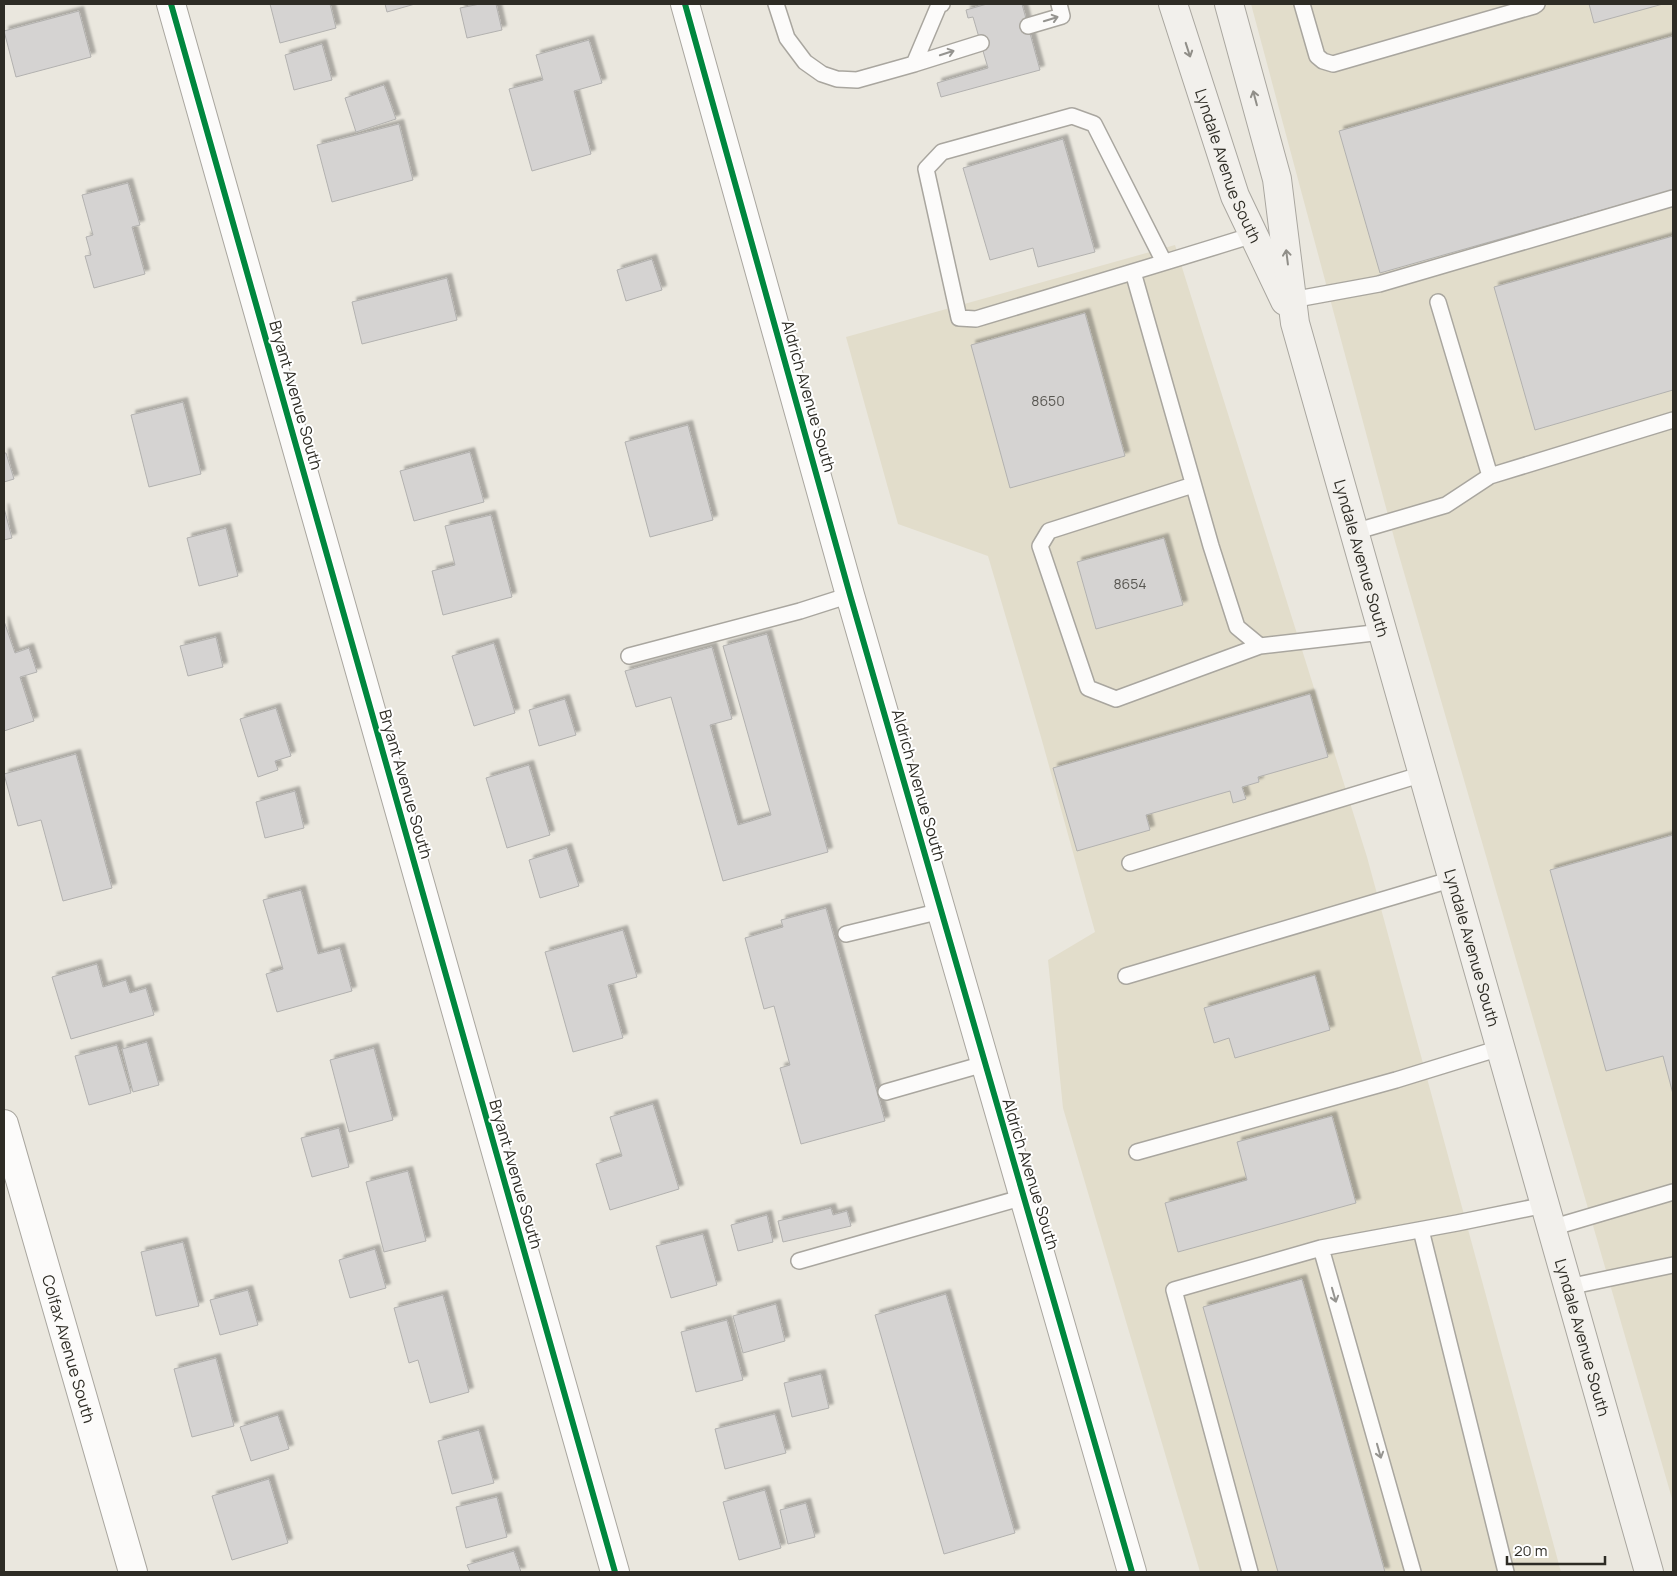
<svg xmlns="http://www.w3.org/2000/svg" width="1677" height="1576" viewBox="0 0 1677 1576" font-family="Manrope,sans-serif">
	<defs>
		<filter id="shadow"><feDropShadow dx="4.5" dy="-4.5" stdDeviation="1" flood-color="#0004"/></filter>
	</defs>
	<rect width="100%" height="100%" fill="#eae7de"/>
	<path fill="#e2ddcb" d="M 1251,4 L 1673,4 L 1673,1502 L 1396,545 Z
		M 1175,245 L 1367,857 L 1561,1572 L 1200,1572 L 1063,1108 L 1048,960 L 1095,932 L 1041,737 L 988,556 L 898,524 L 846,337 Z"/>
	<path fill="#d5d3d2" stroke="#b2b1af" filter="url(#shadow)" d="M 270,4 L 330,4 L 336,28 L 280,43 Z
		M 385,4 L 415,4 L 387,12 Z
		M 480,4 L 496,4 L 502,30 L 467,38 L 460,8 Z
		M 987,4 L 1022,4 L 1040,70 L 941,97 L 937,83 L 988,68 L 973,17 L 968,18 L 966,10 Z
		M 1589,4 L 1663,4 L 1594,23 Z
		M 79,11 L 91,57 L 16,77 L 4,31 Z
		M 1673,36 L 1673,190 L 1380,273 L 1339,131 Z
		M 589,40 L 602,83 L 574,91 L 591,154 L 532,171 L 509,89 L 543,80 L 536,55 Z
		M 322,44 L 332,80 L 294,90 L 285,55 Z
		M 384,85 L 396,119 L 356,132 L 345,98 Z
		M 399,124 L 413,180 L 332,202 L 317,145 Z
		M 1063,139 L 1095,252 L 1038,267 L 1033,248 L 990,260 L 963,168 Z
		M 128,183 L 140,225 L 132,227 L 145,274 L 94,288 L 85,256 L 91,255 L 86,237 L 93,235 L 82,195 Z
		M 1673,236 L 1673,390 L 1535,430 L 1494,287 Z
		M 652,259 L 662,290 L 626,301 L 617,270 Z
		M 447,278 L 457,320 L 362,344 L 352,302 Z
		M 1085,313 L 1125,456 L 1010,488 L 971,345 Z
		M 183,402 L 201,474 L 149,487 L 131,415 Z
		M 688,425 L 713,520 L 650,537 L 625,442 Z
		M 470,452 L 484,502 L 414,521 L 400,471 Z
		M 4,453 L 6,453 L 14,479 L 4,482 Z
		M 4,508 L 12,538 L 4,540 Z
		M 491,515 L 512,597 L 443,615 L 432,571 L 455,565 L 445,526 Z
		M 226,528 L 238,576 L 199,586 L 187,538 Z
		M 1164,538 L 1183,605 L 1096,629 L 1077,562 Z
		M 4,621 L 15,653 L 29,648 L 37,672 L 20,677 L 34,721 L 4,731 Z
		M 767,634 L 828,852 L 723,881 L 671,697 L 636,707 L 625,671 L 712,647 L 732,719 L 710,725 L 738,825 L 771,815 L 723,646 Z
		M 216,637 L 223,667 L 188,676 L 180,646 Z
		M 494,643 L 515,713 L 474,726 L 452,656 Z
		M 1310,694 L 1328,757 L 1258,777 L 1259,782 L 1242,787 L 1246,799 L 1233,803 L 1230,791 L 1146,815 L 1150,830 L 1077,851 L 1053,768 Z
		M 565,699 L 576,735 L 539,746 L 529,710 Z
		M 276,708 L 291,756 L 275,761 L 278,770 L 258,777 L 240,719 Z
		M 76,754 L 112,888 L 63,901 L 41,820 L 18,826 L 4,774 Z
		M 529,765 L 550,835 L 507,848 L 486,778 Z
		M 295,791 L 304,828 L 265,838 L 256,802 Z
		M 1673,835 L 1673,1094 L 1663,1056 L 1606,1071 L 1550,870 Z
		M 567,848 L 579,886 L 540,898 L 529,860 Z
		M 301,890 L 318,954 L 340,948 L 352,991 L 277,1012 L 266,974 L 283,969 L 263,900 Z
		M 826,908 L 885,1121 L 801,1144 L 780,1068 L 790,1065 L 774,1006 L 764,1009 L 745,938 L 783,927 L 781,920 Z
		M 623,930 L 637,977 L 608,985 L 623,1038 L 573,1052 L 545,952 Z
		M 97,964 L 103,987 L 126,980 L 130,993 L 146,988 L 154,1015 L 71,1039 L 52,977 Z
		M 1315,975 L 1330,1030 L 1235,1058 L 1229,1038 L 1214,1043 L 1204,1008 Z
		M 147,1042 L 159,1085 L 133,1092 L 122,1049 Z
		M 117,1045 L 131,1093 L 89,1105 L 75,1056 Z
		M 374,1048 L 393,1120 L 349,1132 L 330,1060 Z
		M 653,1104 L 679,1189 L 610,1210 L 596,1164 L 622,1156 L 610,1117 Z
		M 1332,1116 L 1356,1203 L 1178,1252 L 1165,1203 L 1247,1180 L 1237,1142 Z
		M 339,1128 L 349,1167 L 312,1177 L 301,1138 Z
		M 408,1171 L 426,1241 L 384,1252 L 366,1182 Z
		M 831,1208 L 833,1215 L 847,1211 L 851,1226 L 783,1242 L 778,1221 Z
		M 767,1215 L 773,1242 L 738,1251 L 731,1225 Z
		M 703,1234 L 717,1285 L 671,1298 L 656,1246 Z
		M 183,1242 L 199,1306 L 156,1316 L 141,1252 Z
		M 375,1249 L 386,1288 L 350,1298 L 339,1260 Z
		M 1302,1279 L 1385,1572 L 1278,1572 L 1203,1307 Z
		M 248,1290 L 258,1325 L 220,1335 L 210,1300 Z
		M 946,1294 L 1015,1533 L 944,1554 L 875,1315 Z
		M 443,1295 L 469,1392 L 430,1403 L 418,1360 L 409,1363 L 394,1308 Z
		M 776,1304 L 785,1341 L 743,1353 L 733,1316 Z
		M 727,1320 L 743,1380 L 696,1392 L 681,1332 Z
		M 216,1358 L 234,1426 L 192,1437 L 174,1369 Z
		M 821,1374 L 829,1408 L 792,1417 L 784,1383 Z
		M 775,1414 L 786,1453 L 725,1469 L 715,1429 Z
		M 278,1415 L 289,1449 L 251,1461 L 240,1427 Z
		M 479,1430 L 494,1483 L 452,1494 L 438,1441 Z
		M 269,1479 L 288,1543 L 232,1560 L 212,1496 Z
		M 765,1490 L 781,1548 L 739,1560 L 723,1502 Z
		M 497,1497 L 507,1537 L 466,1548 L 456,1507 Z
		M 806,1503 L 815,1537 L 788,1544 L 780,1510 Z
		M 514,1551 L 521,1572 L 470,1572 L 467,1565 Z"/>
	<g fill="none" stroke-linecap="round" stroke-linejoin="round">
		<defs>
			<path id="service" d="M 776,4 L 787,38 L 805,62 L 822,74 L 837,79 L 857,80 L 914,64 L 939,5 L 942,4
				M 1302,4 L 1317,56 L 1323,61 L 1333,64 L 1534,6 L 1537,4
				M 1028,26 L 1062,16 L 1059,4
				M 914,64 L 981,43
				M 1164,262 L 1094,124 L 1072,116 L 942,152 L 926,169 L 959,318 L 976,319 C 1069,291 1161,264 1253,235
				M 1133,272 L 1211,546 L 1237,627 L 1260,646 L 1382,632
				M 1286,301 L 1379,284 L 1673,198
				M 1438,302 L 1490,476
				M 1193,485 L 1049,531 L 1040,546 L 1088,688 L 1116,699 L 1260,646
				M 1354,532 L 1446,505 L 1490,476 L 1673,420
				M 629,656 L 800,611 L 850,595
				M 1130,863 L 1423,774
				M 846,934 L 941,911
				M 1126,976 L 1453,879
				M 886,1092 L 984,1064
				M 1137,1152 L 1396,1080 L 1500,1048
				M 1551,1228 L 1673,1192
				M 1421,1230 L 1506,1572
				M 1321,1248 L 1413,1572
				M 799,1261 L 1024,1197
				M 1568,1287 L 1673,1265
				M 1250,1572 L 1174,1290 L 1321,1248 L 1457,1223 L 1545,1205"/>
			<g id="minor">
				<path d="M 171,4 L 615,1572"/>
				<path d="M 685,4 L 850,595 L 1132,1572"/>
				<path id="s1" d="M 4,1124 L 133,1572"/>
			</g>
			<g id="secondary">
				<path id="s2" d="M 1173,4 L 1235,196 L 1285,301"/>
				<path id="s3" d="M 1229,4 L 1277,179 L 1295,323 L 1649,1572"/>
			</g>
		</defs>
		<use href="#service" stroke="#a9a69f" stroke-width="18"/>
		<use href="#minor" stroke="#a9a69f" stroke-width="30"/>
		<use href="#secondary" stroke="#a9a69f" stroke-width="30"/>
		<use href="#service" stroke="#fcfbfa" stroke-width="15"/>
		<use href="#minor" stroke="#fcfbfa" stroke-width="28"/>
		<use href="#secondary" stroke="#f2f0ec" stroke-width="28"/>
		<defs>
			<path id="cycleway" d="M 171,4 L 615,1572
				M 685,4 L 850,595 L 1132,1572"/>
		</defs>
		<use href="#cycleway" stroke="#fff" stroke-width="9"/>
		<use href="#cycleway" stroke="#00873e" stroke-width="6"/>
	</g>
	<defs><path id="oneway-shaft" d="M-6 0H5M1.5-3L5.5 0L1.5 3" fill="none" stroke-width="1.6" stroke-linecap="round" stroke-linejoin="round" transform="scale(1.25)"/></defs>
	<g stroke="#959490">
		<use href="#oneway-shaft" transform="translate(1051 19) rotate(-17)"/>
		<use href="#oneway-shaft" transform="translate(947 53) rotate(-18)"/>
		<use href="#oneway-shaft" transform="translate(1334 1295) rotate(74)"/>
		<use href="#oneway-shaft" transform="translate(1379 1451) rotate(74)"/>
	</g>
	<g stroke="#908e88">
		<use href="#oneway-shaft" transform="translate(1188 50) rotate(72)"/>
		<use href="#oneway-shaft" transform="translate(1255 98) rotate(-105)"/>
		<use href="#oneway-shaft" transform="translate(1287 257) rotate(-97)"/>
	</g>
	<g text-anchor="middle" dominant-baseline="central" stroke-width="4" stroke-linejoin="round" paint-order="stroke">
		<g font-size="14" fill="#585651">
			<text x="1048" y="400">8650</text>
			<text x="1130" y="583">8654</text>
		</g>
		<g font-size="16" fill="#2e2c25" stroke="#fff">
			<text stroke="none"><textPath href="#s2" startOffset="171">Lyndale Avenue South</textPath></text>
			<text transform="translate(296 395) rotate(74)">Bryant Avenue South</text>
			<text transform="translate(809 396) rotate(74)">Aldrich Avenue South</text>
			<text stroke="none"><textPath href="#s3" startOffset="571">Lyndale Avenue South</textPath></text>
			<text transform="translate(406 784) rotate(74)">Bryant Avenue South</text>
			<text transform="translate(919 785) rotate(74)">Aldrich Avenue South</text>
			<text stroke="none"><textPath href="#s3" startOffset="976">Lyndale Avenue South</textPath></text>
			<text transform="translate(516 1174) rotate(74)">Bryant Avenue South</text>
			<text transform="translate(1031 1174) rotate(73)">Aldrich Avenue South</text>
			<text stroke="none"><textPath href="#s3" startOffset="1381">Lyndale Avenue South</textPath></text>
			<text stroke="none"><textPath href="#s1" startOffset="234">Colfax Avenue South</textPath></text>
		</g>
	</g>
	<rect width="1677" height="1576" fill="none" stroke="#2e2c25" stroke-width="10"/>
	<path d="M1507 1556v8h98v-8" fill="none" stroke="#2e2c25" stroke-width="2.5"/>
	<text x="1514" y="1556" font-size="15" fill="#2e2c25" stroke="#ffffff" stroke-width="4" paint-order="stroke">20 m</text>
</svg>
